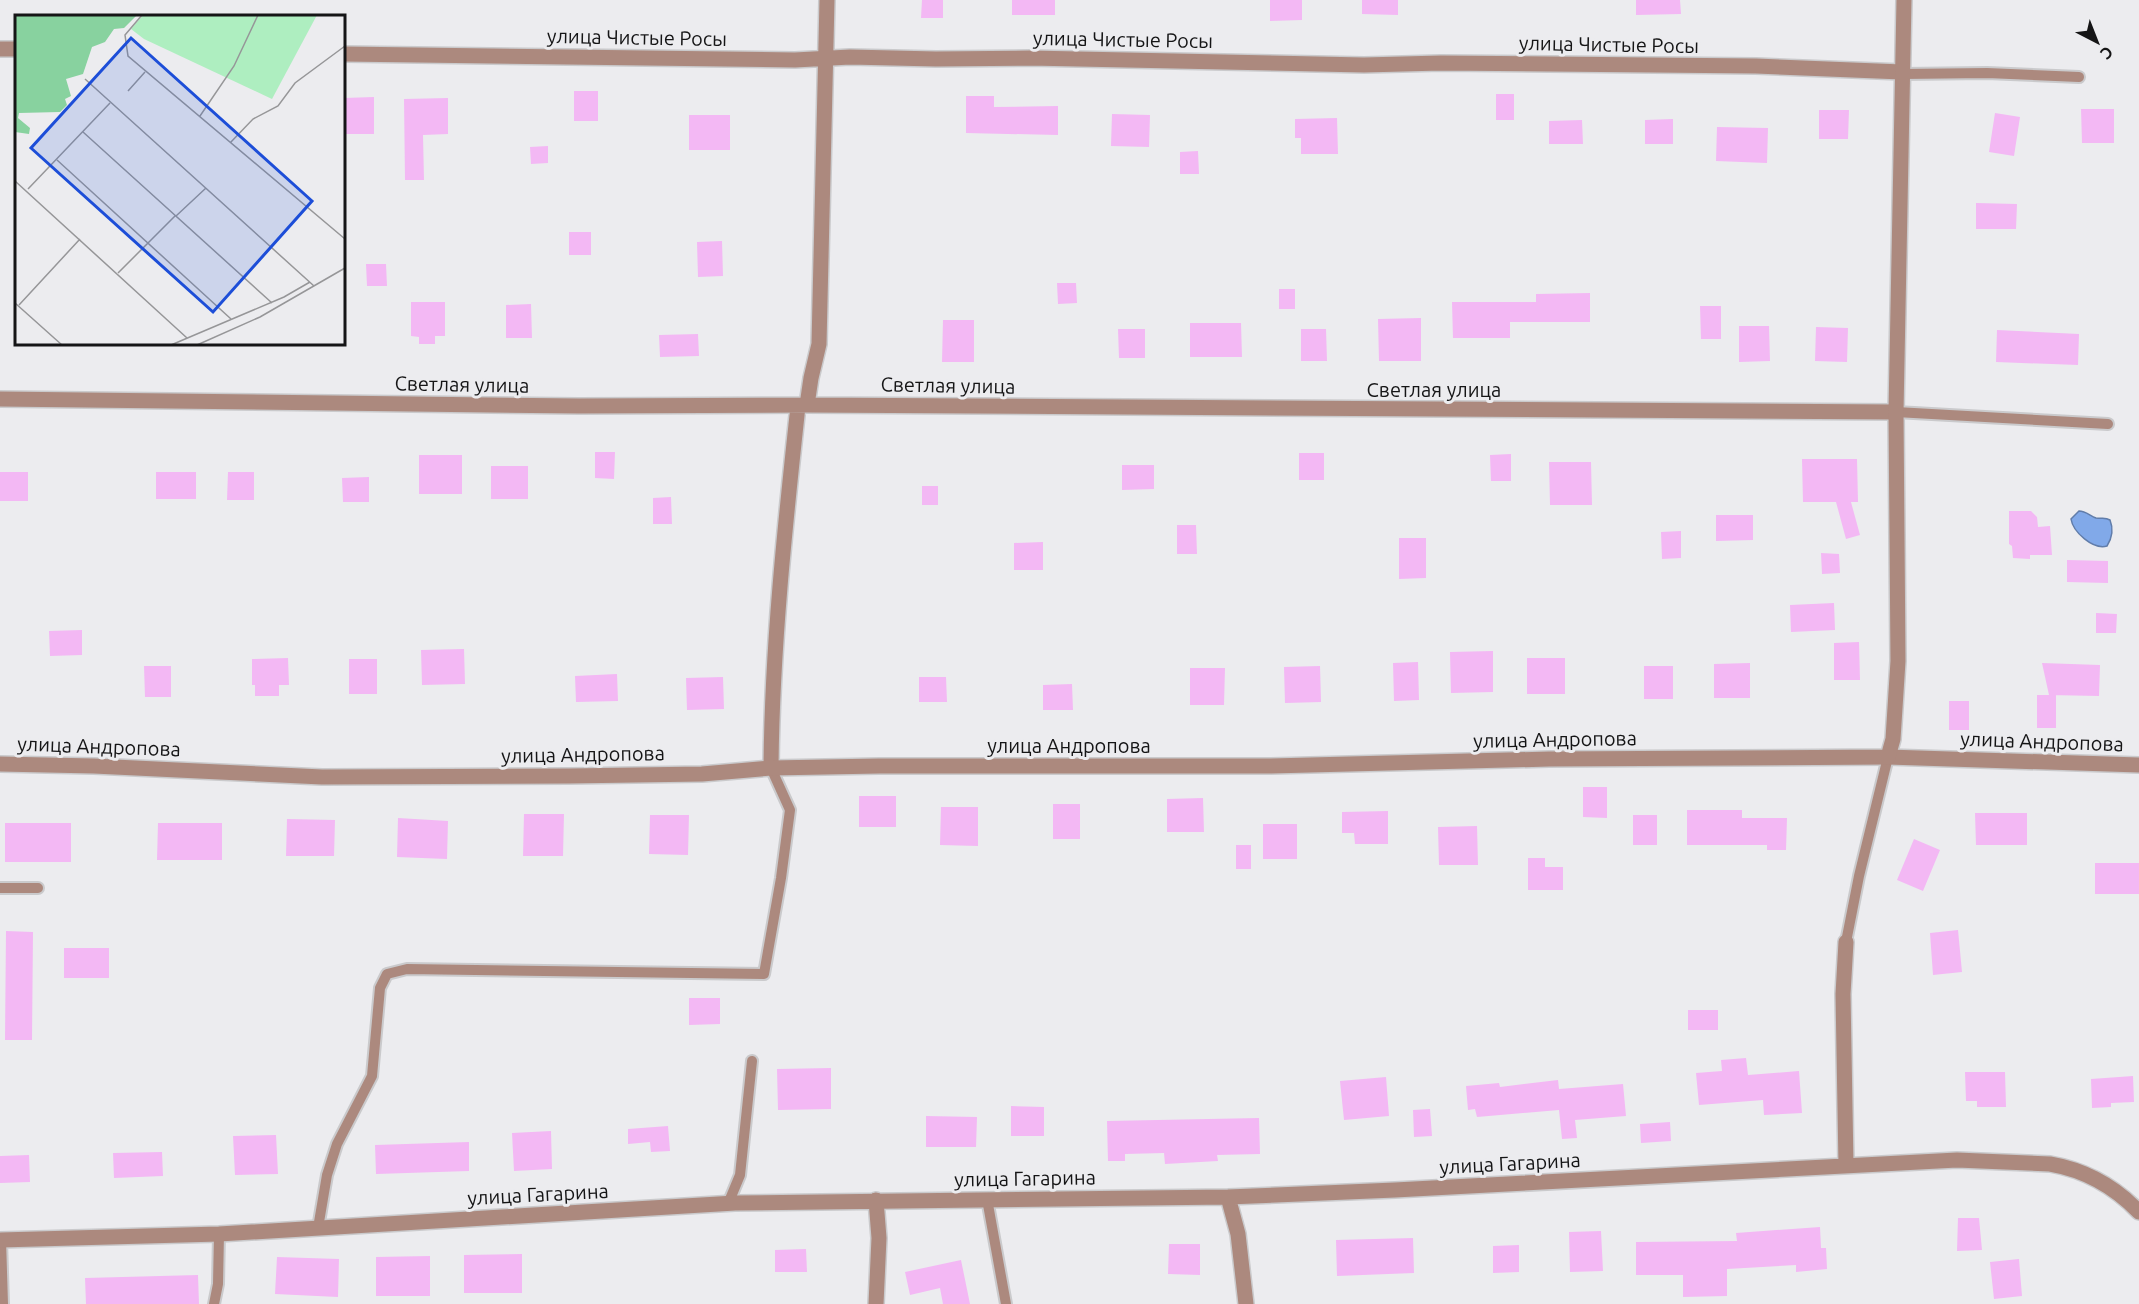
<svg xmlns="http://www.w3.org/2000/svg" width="2139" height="1304" viewBox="0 0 2139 1304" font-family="Ubuntu,sans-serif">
	<rect width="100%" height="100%" fill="#ececef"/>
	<path fill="#81a9e9" stroke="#617daa" stroke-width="1.5" d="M 2079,511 C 2086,511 2090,516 2096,518 C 2102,519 2105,517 2110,520 C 2114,530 2112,538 2107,546 C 2093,550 2073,532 2071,519 Z"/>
	<path fill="#f3b8f4" d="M 922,0 L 943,0 L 943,18 L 921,18 Z
		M 1012,0 L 1055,0 L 1055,15 L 1012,15 Z
		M 1270,0 L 1302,0 L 1302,20 L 1270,21 Z
		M 1362,0 L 1398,0 L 1398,15 L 1362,14 Z
		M 1636,0 L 1680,0 L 1681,14 L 1636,15 Z
		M 574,91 L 598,91 L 598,121 L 574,121 Z
		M 1496,94 L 1514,94 L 1514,120 L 1496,120 Z
		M 966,96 L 994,96 L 994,107 L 1058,106 L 1058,135 L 966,133 Z
		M 374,97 L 374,134 L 344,134 L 344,98 Z
		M 448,98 L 448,134 L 423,135 L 424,180 L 405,180 L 404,99 Z
		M 2081,109 L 2114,109 L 2114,143 L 2082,143 Z
		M 1819,110 L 1849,110 L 1848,139 L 1819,139 Z
		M 1995,113 L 2020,117 L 2014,156 L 1989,152 Z
		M 1112,114 L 1150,115 L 1149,147 L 1111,146 Z
		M 689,115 L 730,115 L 730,150 L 689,150 Z
		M 1337,118 L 1338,154 L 1301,154 L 1301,138 L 1295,138 L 1295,119 Z
		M 1673,119 L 1673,144 L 1645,144 L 1645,120 Z
		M 1582,120 L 1583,144 L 1549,144 L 1549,121 Z
		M 1717,127 L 1768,128 L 1767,163 L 1716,161 Z
		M 548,146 L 548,163 L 531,164 L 530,147 Z
		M 1198,151 L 1199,174 L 1180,174 L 1180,152 Z
		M 1976,203 L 2017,204 L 2016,229 L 1976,229 Z
		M 569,232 L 591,232 L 591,255 L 569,255 Z
		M 722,241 L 723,276 L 698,277 L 697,242 Z
		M 366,264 L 386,264 L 387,286 L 367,286 Z
		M 1057,283 L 1076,283 L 1077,303 L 1058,304 Z
		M 1279,289 L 1295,289 L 1295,309 L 1279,309 Z
		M 1590,293 L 1590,322 L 1510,322 L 1510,338 L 1453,338 L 1452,302 L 1536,302 L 1536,294 Z
		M 411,302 L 445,302 L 445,336 L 435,336 L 435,344 L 419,344 L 419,337 L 411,336 Z
		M 531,304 L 532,338 L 506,338 L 506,305 Z
		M 1700,306 L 1721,306 L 1721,339 L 1701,339 Z
		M 1421,318 L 1421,361 L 1379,361 L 1378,319 Z
		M 943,320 L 974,320 L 974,362 L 942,362 Z
		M 1190,323 L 1241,323 L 1242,357 L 1190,357 Z
		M 1739,326 L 1769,326 L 1770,361 L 1739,362 Z
		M 1816,327 L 1848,328 L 1847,362 L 1815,361 Z
		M 1118,329 L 1145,329 L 1145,358 L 1119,358 Z
		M 1301,329 L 1326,329 L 1327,361 L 1301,361 Z
		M 1997,330 L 2079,334 L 2078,365 L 1996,362 Z
		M 698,334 L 699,356 L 660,357 L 659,335 Z
		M 595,452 L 615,452 L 614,479 L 595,478 Z
		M 1299,453 L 1324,453 L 1324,480 L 1299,480 Z
		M 1511,454 L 1511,481 L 1491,481 L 1490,455 Z
		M 419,455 L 462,455 L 462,494 L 419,494 Z
		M 1802,459 L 1857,459 L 1858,502 L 1851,502 L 1860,535 L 1846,539 L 1836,502 L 1803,502 Z
		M 1549,462 L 1591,462 L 1592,505 L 1550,505 Z
		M 1122,465 L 1154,465 L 1154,489 L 1122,490 Z
		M 491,466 L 528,466 L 528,499 L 491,499 Z
		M 0,472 L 28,472 L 28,501 L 0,501 Z
		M 156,472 L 196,472 L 196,499 L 156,499 Z
		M 228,472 L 254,472 L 254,500 L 227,500 Z
		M 369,477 L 369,502 L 343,502 L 342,478 Z
		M 922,486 L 938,486 L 938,505 L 922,505 Z
		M 671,497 L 672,524 L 653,524 L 653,498 Z
		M 2009,511 L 2031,511 L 2037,517 L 2038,527 L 2050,526 L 2052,555 L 2030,555 L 2030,559 L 2013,558 L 2012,546 L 2009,544 Z
		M 1716,515 L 1753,515 L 1753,540 L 1716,541 Z
		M 1177,525 L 1196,525 L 1197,554 L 1177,554 Z
		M 1681,531 L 1681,558 L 1662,559 L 1661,532 Z
		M 1399,538 L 1426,538 L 1426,578 L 1399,579 Z
		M 1043,542 L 1043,570 L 1014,570 L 1014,543 Z
		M 1821,553 L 1839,554 L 1840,573 L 1822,574 Z
		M 2067,560 L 2108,561 L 2108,583 L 2067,582 Z
		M 1834,603 L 1835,630 L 1791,632 L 1790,605 Z
		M 2096,613 L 2117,614 L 2116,633 L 2096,633 Z
		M 82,630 L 82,655 L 50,656 L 49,631 Z
		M 1859,642 L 1860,680 L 1834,680 L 1834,643 Z
		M 464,649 L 465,684 L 422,685 L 421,650 Z
		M 1493,651 L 1493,692 L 1451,693 L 1450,652 Z
		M 288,658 L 289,685 L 279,685 L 279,696 L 255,696 L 255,685 L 252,685 L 252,659 Z
		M 1527,658 L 1565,658 L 1565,694 L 1527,694 Z
		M 349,659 L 377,659 L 377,694 L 349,694 Z
		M 1418,662 L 1419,700 L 1394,701 L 1393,663 Z
		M 1750,663 L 1750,698 L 1714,698 L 1714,664 Z
		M 2042,663 L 2100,665 L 2099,696 L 2049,695 Z
		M 144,666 L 171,666 L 171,697 L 145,697 Z
		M 1320,666 L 1321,702 L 1285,703 L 1284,667 Z
		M 1644,666 L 1673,666 L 1673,699 L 1644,699 Z
		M 1190,668 L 1225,668 L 1224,705 L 1190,705 Z
		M 617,674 L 618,701 L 576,702 L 575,676 Z
		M 723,677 L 724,709 L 687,710 L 686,678 Z
		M 919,677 L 946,677 L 947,702 L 919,702 Z
		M 1072,684 L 1073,710 L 1043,710 L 1043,685 Z
		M 2037,695 L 2056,695 L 2056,728 L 2037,728 Z
		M 1949,701 L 1969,701 L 1969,730 L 1949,730 Z
		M 1583,787 L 1607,787 L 1607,818 L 1583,817 Z
		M 859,796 L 896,796 L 896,827 L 859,827 Z
		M 1203,798 L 1204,832 L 1167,832 L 1167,799 Z
		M 1053,804 L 1080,804 L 1080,839 L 1053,839 Z
		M 941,807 L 978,807 L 978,846 L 940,845 Z
		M 1687,810 L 1742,810 L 1742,818 L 1787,818 L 1786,850 L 1767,850 L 1767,845 L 1687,845 Z
		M 1388,811 L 1388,844 L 1355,844 L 1354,833 L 1342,833 L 1342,812 Z
		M 1975,813 L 2027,813 L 2027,845 L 1976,845 Z
		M 524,814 L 564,814 L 563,856 L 523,856 Z
		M 650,815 L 689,815 L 688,855 L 649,854 Z
		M 1633,815 L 1657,815 L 1657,845 L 1633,845 Z
		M 398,818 L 448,821 L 447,859 L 397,857 Z
		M 287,819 L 335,820 L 334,856 L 286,856 Z
		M 5,823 L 71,823 L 71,862 L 5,862 Z
		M 158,823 L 222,823 L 222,860 L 157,860 Z
		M 1263,824 L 1297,824 L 1297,859 L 1263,859 Z
		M 1477,826 L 1478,865 L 1439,865 L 1438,827 Z
		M 1914,839 L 1940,850 L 1923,891 L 1897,880 Z
		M 1236,845 L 1251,845 L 1251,869 L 1236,869 Z
		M 1528,858 L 1545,858 L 1545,867 L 1563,867 L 1563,890 L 1528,890 Z
		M 2095,863 L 2139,863 L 2139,894 L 2095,894 Z
		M 1958,930 L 1962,972 L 1933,975 L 1930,933 Z
		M 6,931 L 33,932 L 32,1040 L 5,1040 Z
		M 64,948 L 109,948 L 109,978 L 64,978 Z
		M 689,998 L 720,998 L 720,1024 L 689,1025 Z
		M 1688,1010 L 1718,1010 L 1718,1030 L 1688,1030 Z
		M 1746,1058 L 1748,1075 L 1799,1071 L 1802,1113 L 1764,1115 L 1763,1100 L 1699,1105 L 1696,1073 L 1722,1071 L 1721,1060 Z
		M 831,1068 L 831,1109 L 778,1110 L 777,1069 Z
		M 1965,1072 L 2005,1072 L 2006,1107 L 1977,1107 L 1977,1101 L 1966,1101 Z
		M 2133,1076 L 2134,1102 L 2111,1103 L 2111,1107 L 2092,1108 L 2091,1079 Z
		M 1386,1077 L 1389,1116 L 1344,1120 L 1340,1081 Z
		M 1558,1080 L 1559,1089 L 1623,1084 L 1626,1116 L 1575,1120 L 1577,1138 L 1562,1139 L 1559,1110 L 1477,1117 L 1475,1109 L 1468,1110 L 1466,1086 L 1499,1083 L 1500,1087 Z
		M 1011,1106 L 1044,1107 L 1044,1136 L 1011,1136 Z
		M 1430,1109 L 1432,1136 L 1414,1137 L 1413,1110 Z
		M 926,1116 L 977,1117 L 976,1147 L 926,1147 Z
		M 1259,1118 L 1260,1154 L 1217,1155 L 1218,1161 L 1165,1164 L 1164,1153 L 1125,1154 L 1125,1161 L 1108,1161 L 1107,1121 Z
		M 1670,1122 L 1671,1141 L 1641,1143 L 1640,1124 Z
		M 668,1126 L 670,1151 L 651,1152 L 650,1142 L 628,1144 L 628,1129 Z
		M 551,1131 L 552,1169 L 514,1171 L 512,1133 Z
		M 276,1135 L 278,1174 L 235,1175 L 233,1136 Z
		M 469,1142 L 469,1171 L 376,1174 L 375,1145 Z
		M 162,1152 L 163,1176 L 114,1178 L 113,1153 Z
		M 29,1155 L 30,1182 L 0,1183 L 0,1156 Z
		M 1958,1218 L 1979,1218 L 1982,1250 L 1957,1251 Z
		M 1820,1227 L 1821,1248 L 1826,1248 L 1827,1269 L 1796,1272 L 1796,1265 L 1727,1269 L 1727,1296 L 1683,1297 L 1683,1275 L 1636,1275 L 1636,1242 L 1737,1241 L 1736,1233 Z
		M 1601,1231 L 1603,1271 L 1570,1272 L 1569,1232 Z
		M 1413,1238 L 1414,1273 L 1337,1276 L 1336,1240 Z
		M 1169,1244 L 1200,1244 L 1200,1275 L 1168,1274 Z
		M 1519,1245 L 1519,1272 L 1493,1273 L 1493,1246 Z
		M 806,1249 L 807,1272 L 775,1272 L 775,1250 Z
		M 522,1254 L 522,1293 L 464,1293 L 464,1255 Z
		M 430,1256 L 430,1296 L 376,1296 L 376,1257 Z
		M 277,1257 L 339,1259 L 338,1297 L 275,1294 Z
		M 2019,1259 L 2022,1296 L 1994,1299 L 1990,1262 Z
		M 961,1260 L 970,1304 L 943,1304 L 940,1288 L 910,1295 L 905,1272 Z
		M 198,1275 L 199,1304 L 86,1304 L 85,1278 Z"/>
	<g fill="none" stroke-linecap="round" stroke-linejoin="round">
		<defs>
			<path id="service" d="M 1902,74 L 1987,73 L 2079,77
				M 1896,412 L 2108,424
				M 0,888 L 38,888
				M 1846,942 L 1859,876 L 1888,757
				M 987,1199 L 1006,1304
				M 728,1204 L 740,1175 L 752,1061
				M 318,1228 L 327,1175 L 337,1144 L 372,1076 L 380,988 L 387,974 L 407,969 L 764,974 L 781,878 L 790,810 L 771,768
				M 1,1240 L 3,1304
				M 214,1304 L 218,1284 L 219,1234"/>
			<path id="minor" d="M 0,49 L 16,49
				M 344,54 L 795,60 L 850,57 L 936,59 L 1030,58 L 1364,65 L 1441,63 L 1756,66 L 1902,72
				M 0,399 L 579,406 L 807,405 L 1896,412
				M 807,405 L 811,378 L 819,344 L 827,0
				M 1888,757 L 2139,765
				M 771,768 C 772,647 785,526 798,406
				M 1846,1165 L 1843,994 L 1846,942
				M 1228,1197 L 1238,1234 L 1246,1304
				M 0,1240 L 219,1234 L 735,1203 L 1228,1197 L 1395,1190 L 1957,1160 L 2050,1164 C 2085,1170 2115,1187 2139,1212
				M 876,1304 L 879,1238 L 876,1200"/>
			<path id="tertiary" d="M 0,764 L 94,766 L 322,777 L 569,776 L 702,774 L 771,768 L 879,766 L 1271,766 L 1549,759 L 1888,757 L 1893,739 L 1898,661 L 1896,412 L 1904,0"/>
		</defs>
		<use href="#service" stroke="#cacacc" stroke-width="14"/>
		<use href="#minor" stroke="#cacacc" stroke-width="18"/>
		<use href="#tertiary" stroke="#cacacc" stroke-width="18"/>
		<use href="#service" stroke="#ac897e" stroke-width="10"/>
		<use href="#minor" stroke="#ac897e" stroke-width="15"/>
		<use href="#tertiary" stroke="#ac897e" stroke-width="15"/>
	</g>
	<g text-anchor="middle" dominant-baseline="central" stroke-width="6" stroke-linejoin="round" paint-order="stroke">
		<g font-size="20" fill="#151516" stroke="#ececef">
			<text transform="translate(637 37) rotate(1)">улица Чистые Росы</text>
			<text transform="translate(1123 39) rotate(1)">улица Чистые Росы</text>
			<text transform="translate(1609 44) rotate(1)">улица Чистые Росы</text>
			<text transform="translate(462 384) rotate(1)">Светлая улица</text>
			<text transform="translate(948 385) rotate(1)">Светлая улица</text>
			<text x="1434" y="389">Светлая улица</text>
			<text transform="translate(1555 739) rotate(-1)">улица Андропова</text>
			<text transform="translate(2042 741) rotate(2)">улица Андропова</text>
			<text x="1069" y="745">улица Андропова</text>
			<text transform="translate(99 746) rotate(2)">улица Андропова</text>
			<text transform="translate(583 754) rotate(-1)">улица Андропова</text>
			<text transform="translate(1510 1163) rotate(-3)">улица Гагарина</text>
			<text transform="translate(1025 1178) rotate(-1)">улица Гагарина</text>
			<text transform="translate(538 1194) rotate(-3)">улица Гагарина</text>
		</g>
	</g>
	<g transform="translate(15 15)">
		<rect width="330" height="330" fill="#ececef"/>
		<path d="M 128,0 L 302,0 L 257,84 L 129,24 L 116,14 Z" fill="#aeeec0"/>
		<path d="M 0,0 L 122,0 L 109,13 L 99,14 L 90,27 L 77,32 L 68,59 L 51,64 L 56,81 L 50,84 L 52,90 L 45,97 L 4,98 L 3,103 L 15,113 L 14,119 L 0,117 Z" fill="#88d29f"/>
		<path fill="none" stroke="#969698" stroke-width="1.5" d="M 127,0 L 110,20 L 113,41 L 330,224M 70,64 L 299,271M 113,76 L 130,57M 185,101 L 219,51 L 243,0M 68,117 L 257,288M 215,128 L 238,104 L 263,91 L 280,68 L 330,31M 42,145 L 216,304M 0,166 L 172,323M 13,174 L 95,88M 161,201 L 191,173M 103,258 L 160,201M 0,288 L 47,330M 4,290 L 65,224M 156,330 L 269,282 L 295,267M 182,330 L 245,302 L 330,253"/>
		<path fill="#1d4ed8" fill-opacity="0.15" stroke="#1d4ed8" stroke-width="3" d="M 116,23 L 297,186 L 198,297 L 16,133 Z"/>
		<rect width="330" height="330" fill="none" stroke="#151516" stroke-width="3"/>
	</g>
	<g transform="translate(2097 42) rotate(138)" stroke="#ececef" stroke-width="4.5" paint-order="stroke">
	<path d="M0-4.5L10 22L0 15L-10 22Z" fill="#151516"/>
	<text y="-9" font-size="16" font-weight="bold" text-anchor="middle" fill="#151516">С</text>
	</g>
</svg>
